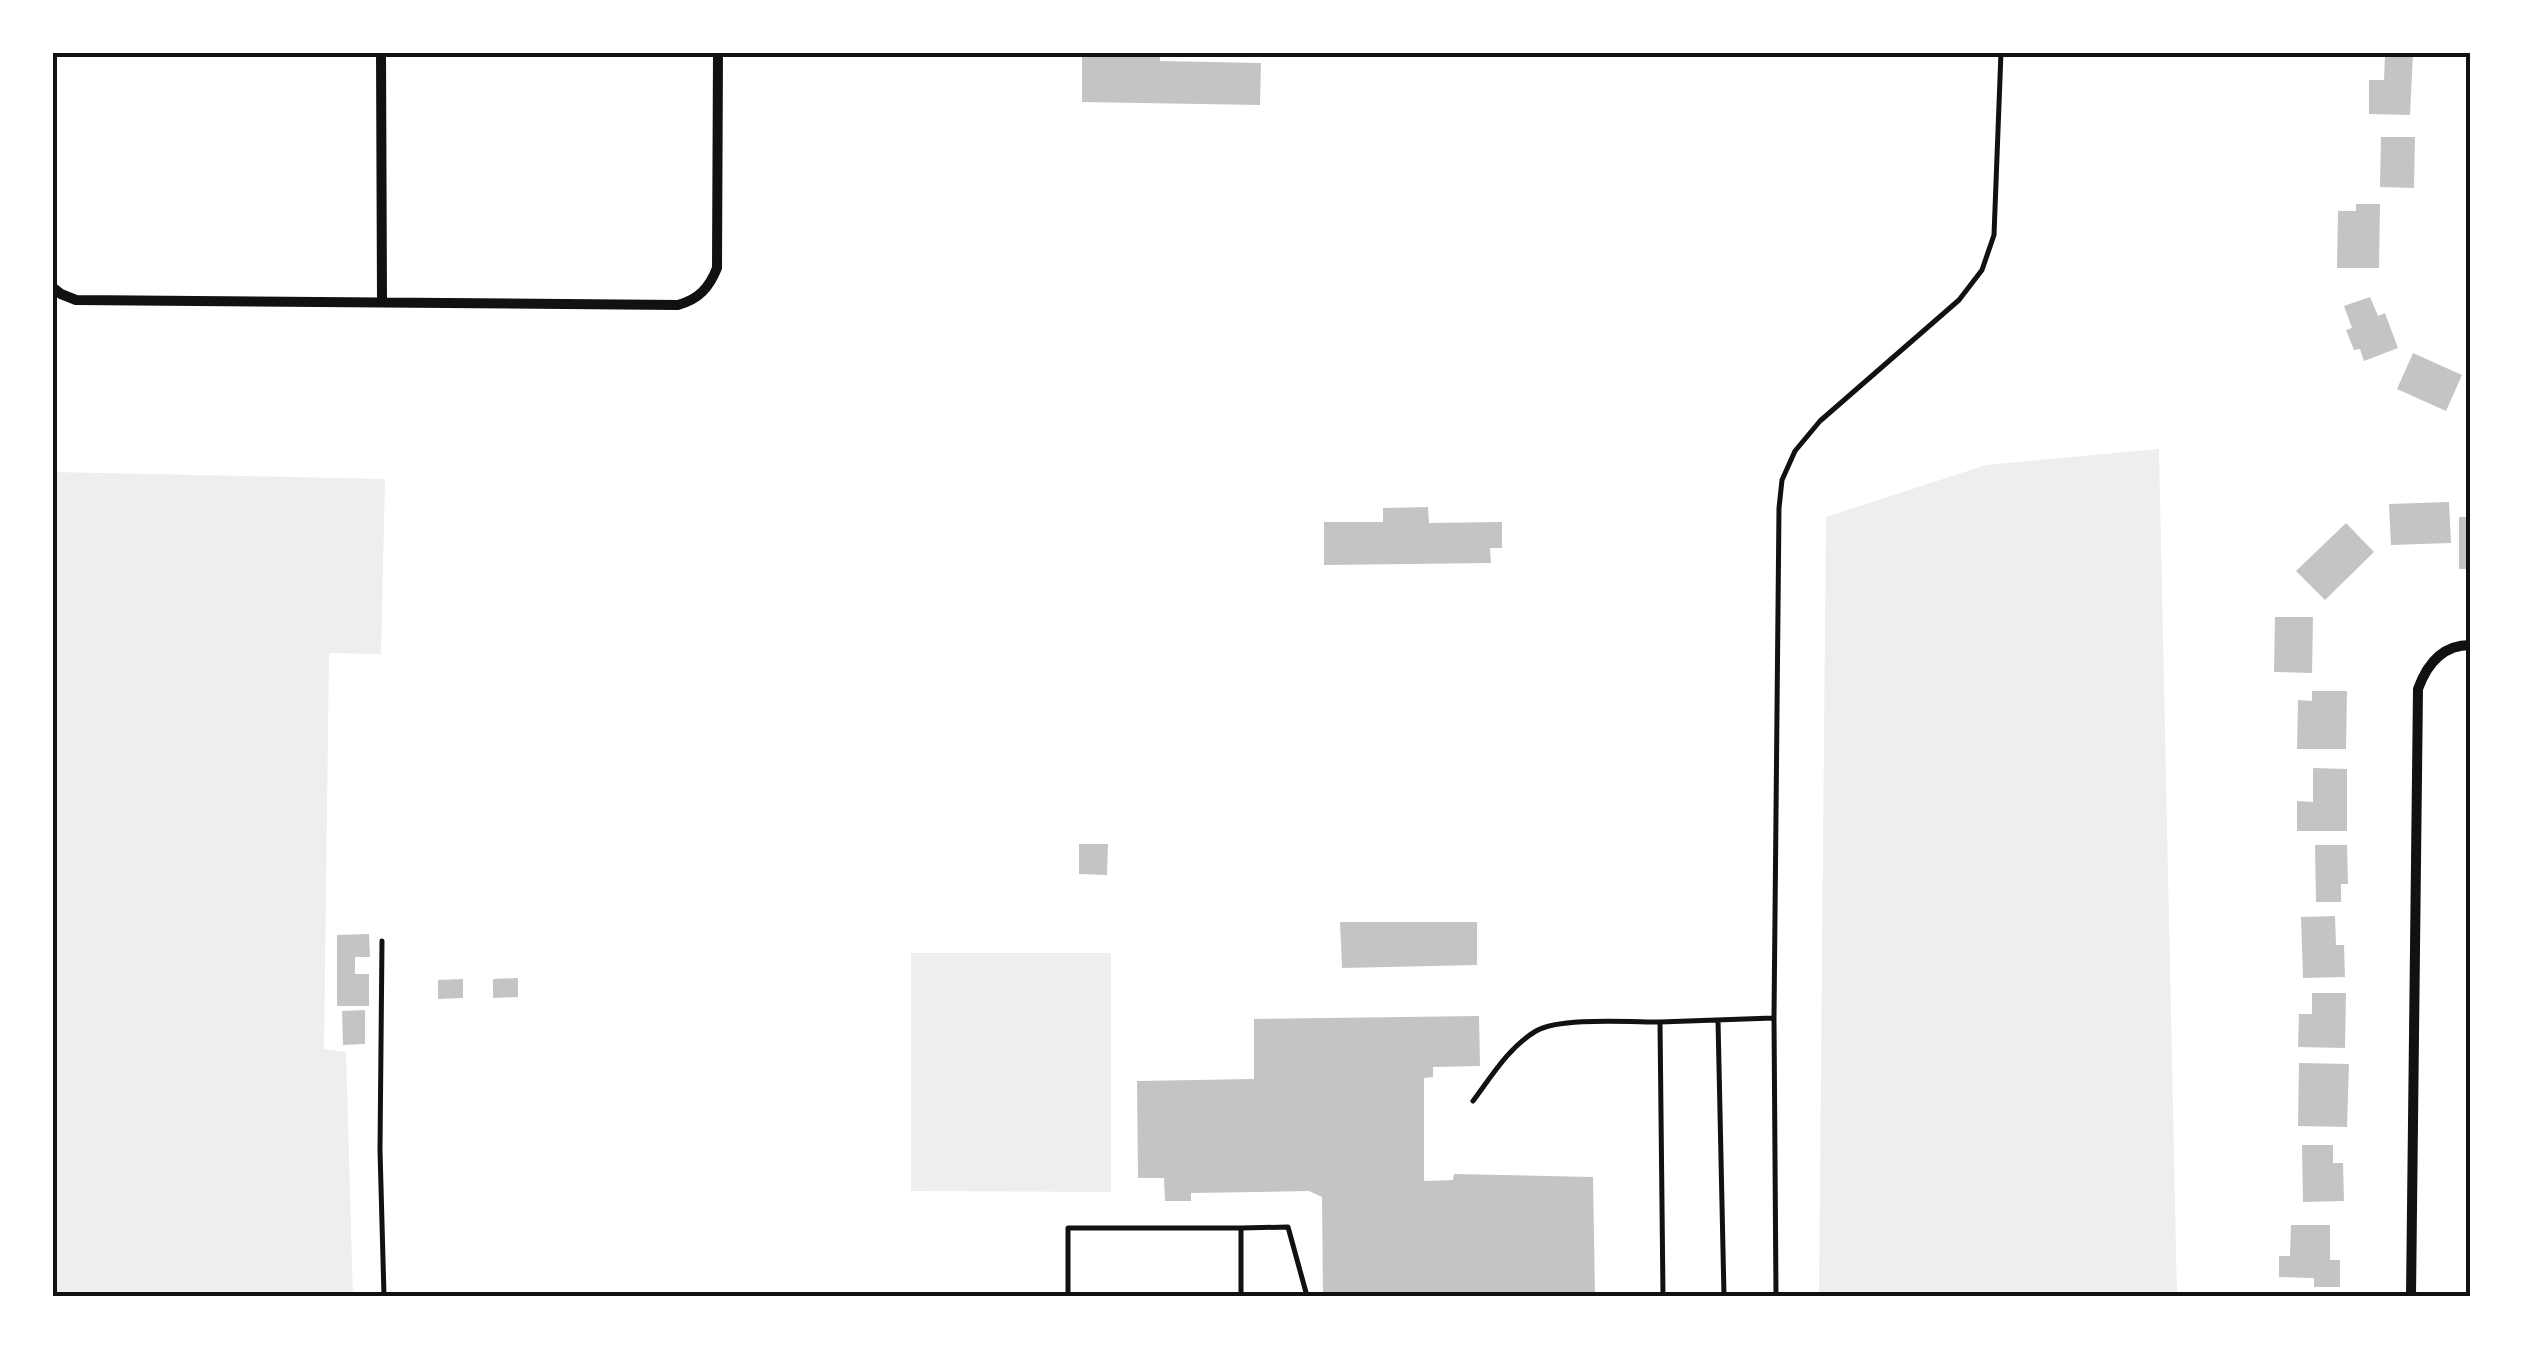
<svg xmlns="http://www.w3.org/2000/svg" width="2523" height="1349" viewBox="0 0 2523 1349" font-family="'Golos Text',sans-serif">
	<rect width="100%" height="100%" fill="#fff"/>
	<path fill="#eee" d="M 2159,449 L 2177,1296 L 1819,1296 L 1826,517 L 1986,465 Z
		M 53,472 L 385,479 L 381,654 L 329,653 L 324,1049 L 346,1052 L 353,1296 L 53,1296 Z
		M 911,953 L 1111,953 L 1111,1192 L 911,1191 Z"/>
	<path fill="#c4c4c4" d="M 1082,52 L 1160,52 L 1160,61 L 1261,63 L 1260,105 L 1082,102 Z
		M 2385,54 L 2413,54 L 2410,115 L 2369,114 L 2369,80 L 2384,80 Z
		M 2381,137 L 2415,137 L 2414,188 L 2380,187 Z
		M 2356,204 L 2380,204 L 2379,268 L 2337,268 L 2338,211 L 2356,211 Z
		M 2370,297 L 2378,316 L 2385,313 L 2398,348 L 2364,361 L 2360,349 L 2354,350 L 2346,330 L 2352,328 L 2344,306 Z
		M 2413,353 L 2462,375 L 2446,411 L 2397,389 Z
		M 2449,502 L 2451,543 L 2391,545 L 2389,504 Z
		M 1428,507 L 1429,523 L 1502,522 L 1502,548 L 1490,548 L 1491,563 L 1324,565 L 1324,522 L 1383,522 L 1383,508 Z
		M 2459,517 L 2470,517 L 2470,569 L 2459,569 Z
		M 2346,523 L 2374,552 L 2325,600 L 2296,571 Z
		M 2275,617 L 2313,617 L 2312,673 L 2274,672 Z
		M 2312,691 L 2347,691 L 2346,749 L 2297,749 L 2298,700 L 2312,701 Z
		M 2313,768 L 2347,769 L 2347,831 L 2297,831 L 2297,801 L 2313,802 Z
		M 1079,844 L 1108,844 L 1107,875 L 1079,874 Z
		M 2315,845 L 2347,845 L 2348,884 L 2341,884 L 2341,902 L 2316,902 Z
		M 2335,916 L 2336,945 L 2344,945 L 2345,977 L 2303,978 L 2301,917 Z
		M 1340,922 L 1477,922 L 1477,965 L 1342,968 Z
		M 369,934 L 370,957 L 355,957 L 355,974 L 369,974 L 369,1006 L 337,1006 L 337,935 Z
		M 518,978 L 518,997 L 493,998 L 493,979 Z
		M 463,979 L 463,998 L 438,999 L 438,980 Z
		M 2312,993 L 2346,993 L 2345,1048 L 2298,1047 L 2299,1014 L 2312,1014 Z
		M 365,1010 L 365,1044 L 343,1045 L 342,1011 Z
		M 1479,1016 L 1480,1066 L 1433,1067 L 1433,1077 L 1424,1078 L 1424,1181 L 1453,1180 L 1454,1174 L 1593,1177 L 1595,1296 L 1323,1296 L 1322,1197 L 1309,1191 L 1191,1193 L 1191,1201 L 1165,1201 L 1164,1178 L 1138,1178 L 1137,1081 L 1254,1079 L 1254,1019 Z
		M 2299,1063 L 2349,1064 L 2347,1127 L 2298,1126 Z
		M 2302,1145 L 2333,1145 L 2333,1163 L 2343,1163 L 2344,1201 L 2303,1202 Z
		M 2291,1225 L 2330,1225 L 2330,1260 L 2340,1260 L 2340,1287 L 2314,1287 L 2314,1278 L 2279,1277 L 2279,1256 L 2290,1256 Z"/>
	<g fill="none" stroke-linecap="round" stroke-linejoin="round">
		<path stroke="#111" stroke-width="5" d="M 382,941 L 380,1150 L 384,1296
			M 1718,1020 L 1724,1296
			M 1473,1101 C 1491,1077 1509,1047 1536,1031 C 1560,1017 1630,1022 1660,1022
			M 1068,1296 L 1068,1228 L 1241,1228
			M 1241,1296 L 1241,1228 L 1288,1227 L 1307,1296
			M 1663,1296 L 1660,1022 L 1773,1018
			M 1776,1296 L 1774,1018 L 1779,508 L 1782,480 L 1795,451 L 1820,421 L 1959,300 L 1982,270 L 1994,235 L 2001,52"/>
		<path stroke="#111" stroke-width="10" d="M 381,52 L 382,302
			M 52,287 L 61,294 L 76,300 L 678,305 C 699,299 709,288 717,268 L 718,52
			M 2411,1296 L 2418,689 C 2427,664 2442,645 2470,645"/>
	</g>
	<rect width="2523" height="1349" fill="none" stroke="#ffffff" stroke-width="110"/>
	<rect x="55" y="55" width="2413" height="1239" fill="none" stroke="#111" stroke-width="4"/>
</svg>
